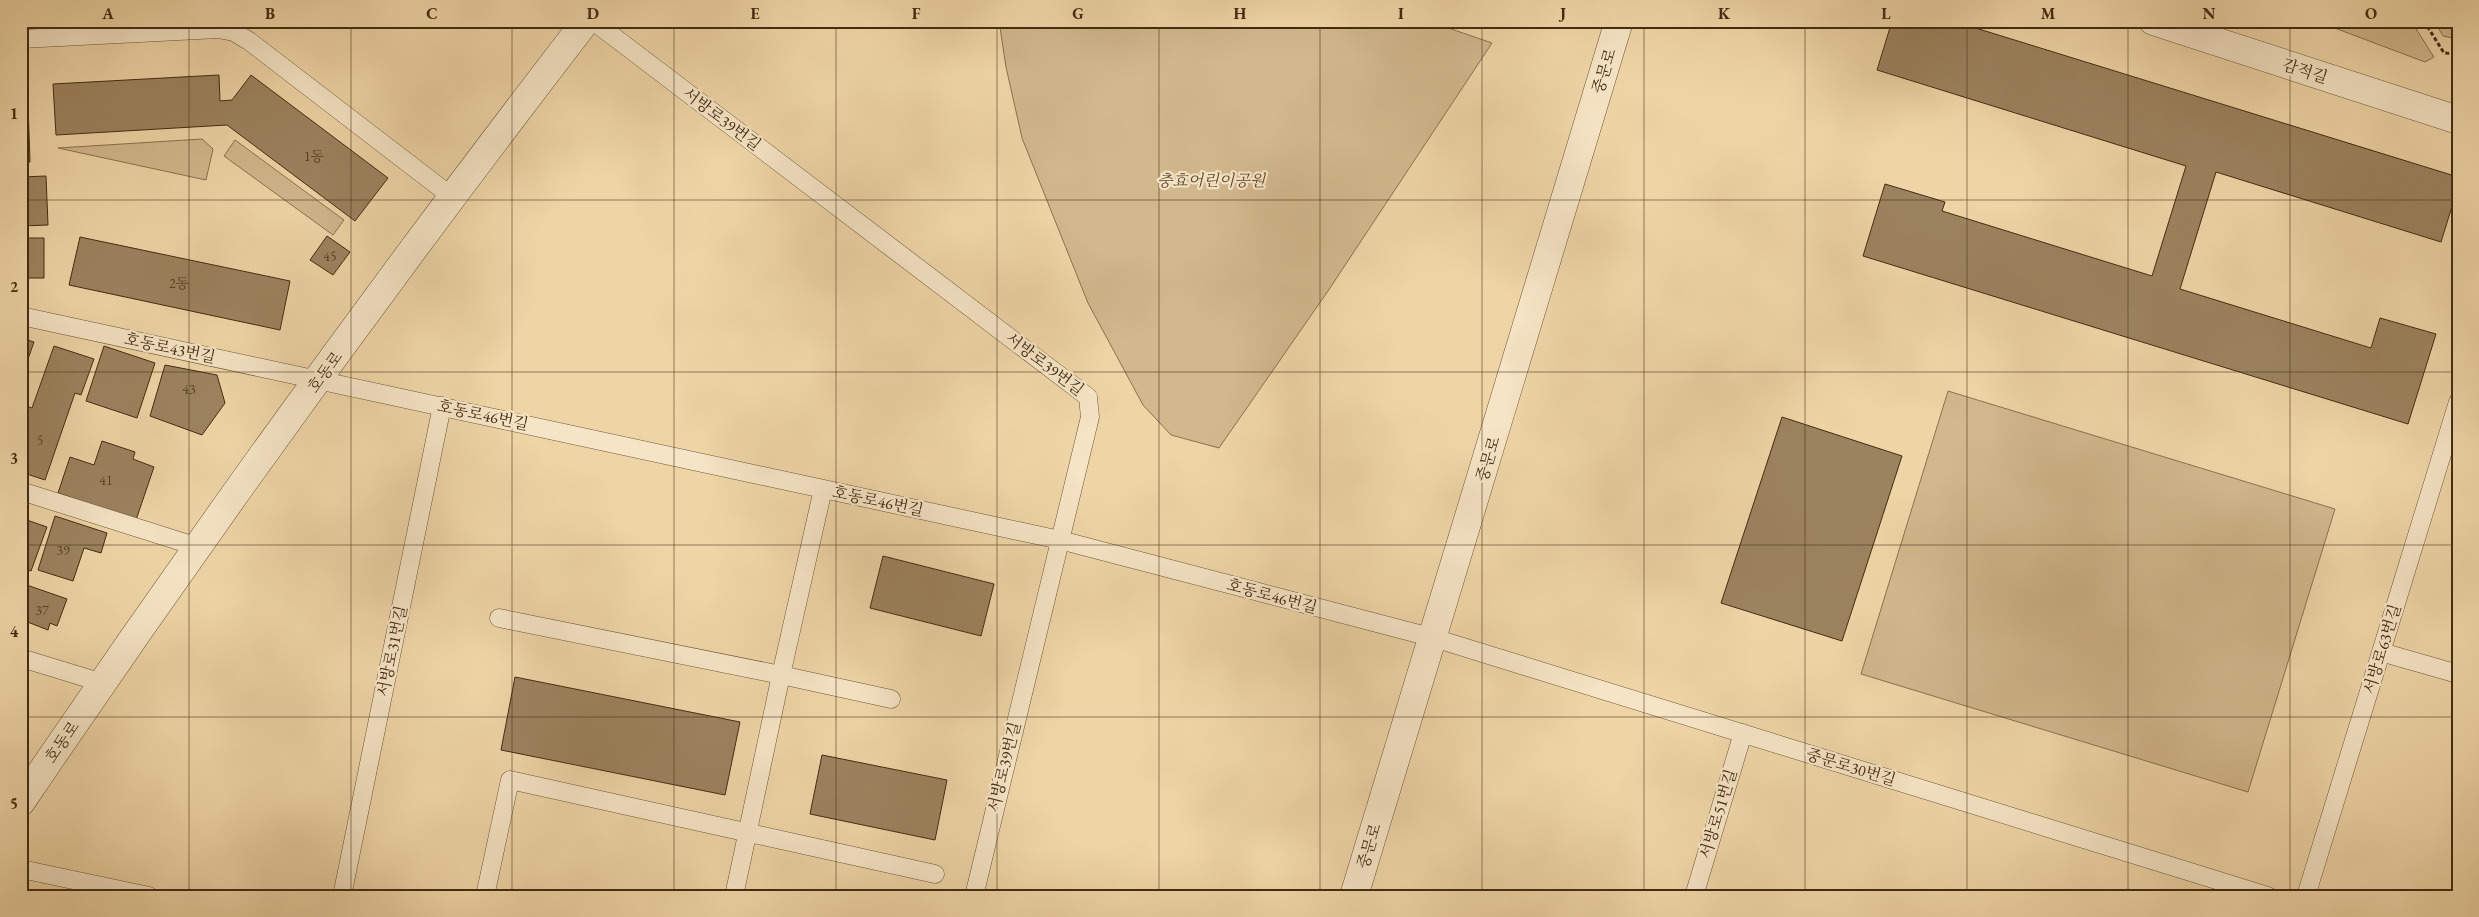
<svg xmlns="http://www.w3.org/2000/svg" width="2479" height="917" viewBox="0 0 2479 917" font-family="'EB Garamond','Noto Serif KR',serif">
	<rect width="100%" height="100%" fill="#efd5a6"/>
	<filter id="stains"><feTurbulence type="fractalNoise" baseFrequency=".004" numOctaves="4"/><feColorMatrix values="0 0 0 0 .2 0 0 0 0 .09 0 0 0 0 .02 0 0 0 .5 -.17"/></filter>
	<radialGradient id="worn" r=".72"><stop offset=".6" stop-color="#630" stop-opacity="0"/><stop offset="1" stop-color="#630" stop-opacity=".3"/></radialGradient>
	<path fill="#d2b88d" stroke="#8a7250" d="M 999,21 L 1428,21 L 1492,43 L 1328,291 L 1219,448 L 1171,435 L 1143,405 L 1088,303 L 1022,138 L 1006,67 Z
		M 2316,21 L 2411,21 L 2434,57 L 2425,62 Z
		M 2434,21 L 2458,21 L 2458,39 L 2443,36 Z
		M 202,139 L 213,149 L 206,180 L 58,148 Z
		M 235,140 L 344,220 L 333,235 L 224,156 Z
		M 1948,391 L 2335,509 L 2248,792 L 1861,674 Z"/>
	<path fill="#9c835f" stroke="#422b13" d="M 1892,21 L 1953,21 L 2458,177 L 2458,187 L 2441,242 L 2216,172 L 2180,289 L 2371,348 L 2380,318 L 2436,334 L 2408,424 L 1863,256 L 1885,184 L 1945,202 L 1942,211 L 2152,276 L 2186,166 L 1877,70 Z
		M 219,75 L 220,101 L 232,100 L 251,75 L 388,178 L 355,221 L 227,125 L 56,135 L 53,84 Z
		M 27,76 L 30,162 L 21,162 L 21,77 Z
		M 46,176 L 48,225 L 21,226 L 21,177 Z
		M 327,236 L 350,252 L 333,275 L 310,260 Z
		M 80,237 L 290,281 L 280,330 L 69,285 Z
		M 21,238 L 44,238 L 44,278 L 21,278 Z
		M 21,338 L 34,342 L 21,379 Z
		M 54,346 L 94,359 L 81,395 L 75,393 L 45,480 L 21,472 L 21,404 L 32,408 Z
		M 104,346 L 155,363 L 137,418 L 86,401 Z
		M 165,365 L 217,375 L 225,403 L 202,435 L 150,416 Z
		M 1782,417 L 1902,456 L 1842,641 L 1721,603 Z
		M 102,441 L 135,452 L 133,459 L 154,467 L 136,520 L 58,493 L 70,457 L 94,465 Z
		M 55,516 L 107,533 L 101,553 L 84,548 L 73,581 L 38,570 Z
		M 21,518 L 47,527 L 31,571 L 21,567 Z
		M 883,556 L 994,584 L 981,636 L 870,608 Z
		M 21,583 L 67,599 L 57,626 L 50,623 L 48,630 L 25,621 L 21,631 Z
		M 515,677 L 740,722 L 725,795 L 501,750 Z
		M 822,755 L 947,780 L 935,840 L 810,814 Z
		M 21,891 L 50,896 L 21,896 Z
		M 791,891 L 808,896 L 790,896 Z"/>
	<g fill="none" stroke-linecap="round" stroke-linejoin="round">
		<defs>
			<path id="service" d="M 593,21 L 1088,397 L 1090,417 L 974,896
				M 21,39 L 218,29 L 234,32 L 249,41 L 451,196
				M 21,316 L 1060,540 L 1434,638 L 2268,896
				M 21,491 L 198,547
				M 499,618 L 781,675 L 823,489
				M 2381,652 L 2458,674
				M 21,658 L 103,683
				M 21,869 L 149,896
				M 342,896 L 442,406
				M 485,896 L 510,780 L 935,874
				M 734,896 L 781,675 L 891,699
				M 1694,896 L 1743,733
				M 2306,896 L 2458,402"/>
			<path id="minor" d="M 2153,21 L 2458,120
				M 21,802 C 201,536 390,275 586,21
				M 1354,896 L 1619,21"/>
		</defs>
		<use href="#service" stroke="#6d5638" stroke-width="19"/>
		<use href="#minor" stroke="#6d5638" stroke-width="29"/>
		<path stroke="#422b13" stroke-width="3" stroke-dasharray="4 2.5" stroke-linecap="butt" d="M 2424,21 L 2444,53 L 2458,54"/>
		<use href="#service" stroke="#f5e4c5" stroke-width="18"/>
		<use href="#minor" stroke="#f5e4c5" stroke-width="28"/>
	</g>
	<path fill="none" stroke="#422b13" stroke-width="1" stroke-opacity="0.55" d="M 189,21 L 189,896M 351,21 L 351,896M 512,21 L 512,896M 674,21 L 674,896M 836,21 L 836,896M 997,21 L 997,896M 1159,21 L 1159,896M 1320,21 L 1320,896M 1482,21 L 1482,896M 1644,21 L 1644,896M 1805,21 L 1805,896M 1967,21 L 1967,896M 2128,21 L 2128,896M 2290,21 L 2290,896M 21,200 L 2458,200M 21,372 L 2458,372M 21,545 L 2458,545M 21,717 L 2458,717"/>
	<g text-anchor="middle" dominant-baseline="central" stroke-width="4.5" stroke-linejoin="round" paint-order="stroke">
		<g font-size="14" fill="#584126">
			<text x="314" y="156">1동</text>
			<text x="330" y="256">45</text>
			<text x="179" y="283">2동</text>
			<text x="189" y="389">43</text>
			<text x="40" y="440">5</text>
			<text x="106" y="480">41</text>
			<text x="63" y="550">39</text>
			<text x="42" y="610">37</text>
		</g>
		<g font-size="16" fill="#422b13" stroke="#f5e4c5">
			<text transform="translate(1604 71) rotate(-73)">중문로</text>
			<text transform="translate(2305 71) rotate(18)">감적길</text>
			<text transform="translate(722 119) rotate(37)">서방로39번길</text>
			<text transform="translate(170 348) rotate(12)">호동로43번길</text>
			<text transform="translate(1045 364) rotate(37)">서방로39번길</text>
			<text transform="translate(325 372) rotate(-54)">호동로</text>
			<text transform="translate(483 415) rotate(12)">호동로46번길</text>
			<text transform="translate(1488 459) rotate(-73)">중문로</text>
			<text transform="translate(878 501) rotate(12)">호동로46번길</text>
			<text transform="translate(1272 596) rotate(15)">호동로46번길</text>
			<text transform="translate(2382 649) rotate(-73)">서방로63번길</text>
			<text transform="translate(392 651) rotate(-78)">서방로31번길</text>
			<text transform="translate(62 742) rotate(-55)">호동로</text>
			<text transform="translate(1004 767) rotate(-76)">서방로39번길</text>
			<text transform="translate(1851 767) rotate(17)">중문로30번길</text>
			<text transform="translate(1718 814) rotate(-73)">서방로51번길</text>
			<text transform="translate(1369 846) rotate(-73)">중문로</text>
		</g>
		<g font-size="16" font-style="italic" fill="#5f472b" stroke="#f5e4c5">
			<text x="1211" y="180">충효어린이공원</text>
		</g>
	</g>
	<rect width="2479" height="917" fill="none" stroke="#efd5a6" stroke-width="55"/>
	<rect x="28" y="28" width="2424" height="862" fill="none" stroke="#422b13" stroke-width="2"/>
	<g font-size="16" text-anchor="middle" font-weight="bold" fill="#422b13">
		<text x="108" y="19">A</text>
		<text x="270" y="19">B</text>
		<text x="432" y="19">C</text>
		<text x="593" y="19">D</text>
		<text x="755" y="19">E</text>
		<text x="916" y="19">F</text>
		<text x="1078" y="19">G</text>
		<text x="1240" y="19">H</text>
		<text x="1401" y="19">I</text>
		<text x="1563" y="19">J</text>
		<text x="1724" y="19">K</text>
		<text x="1886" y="19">L</text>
		<text x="2048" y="19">M</text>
		<text x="2209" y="19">N</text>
		<text x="2371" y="19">O</text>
		<text x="14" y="119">1</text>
		<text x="14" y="292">2</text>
		<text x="14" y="464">3</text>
		<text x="14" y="637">4</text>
		<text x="14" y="809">5</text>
	</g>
	<rect width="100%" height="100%" filter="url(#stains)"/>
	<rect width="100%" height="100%" fill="url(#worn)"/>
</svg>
